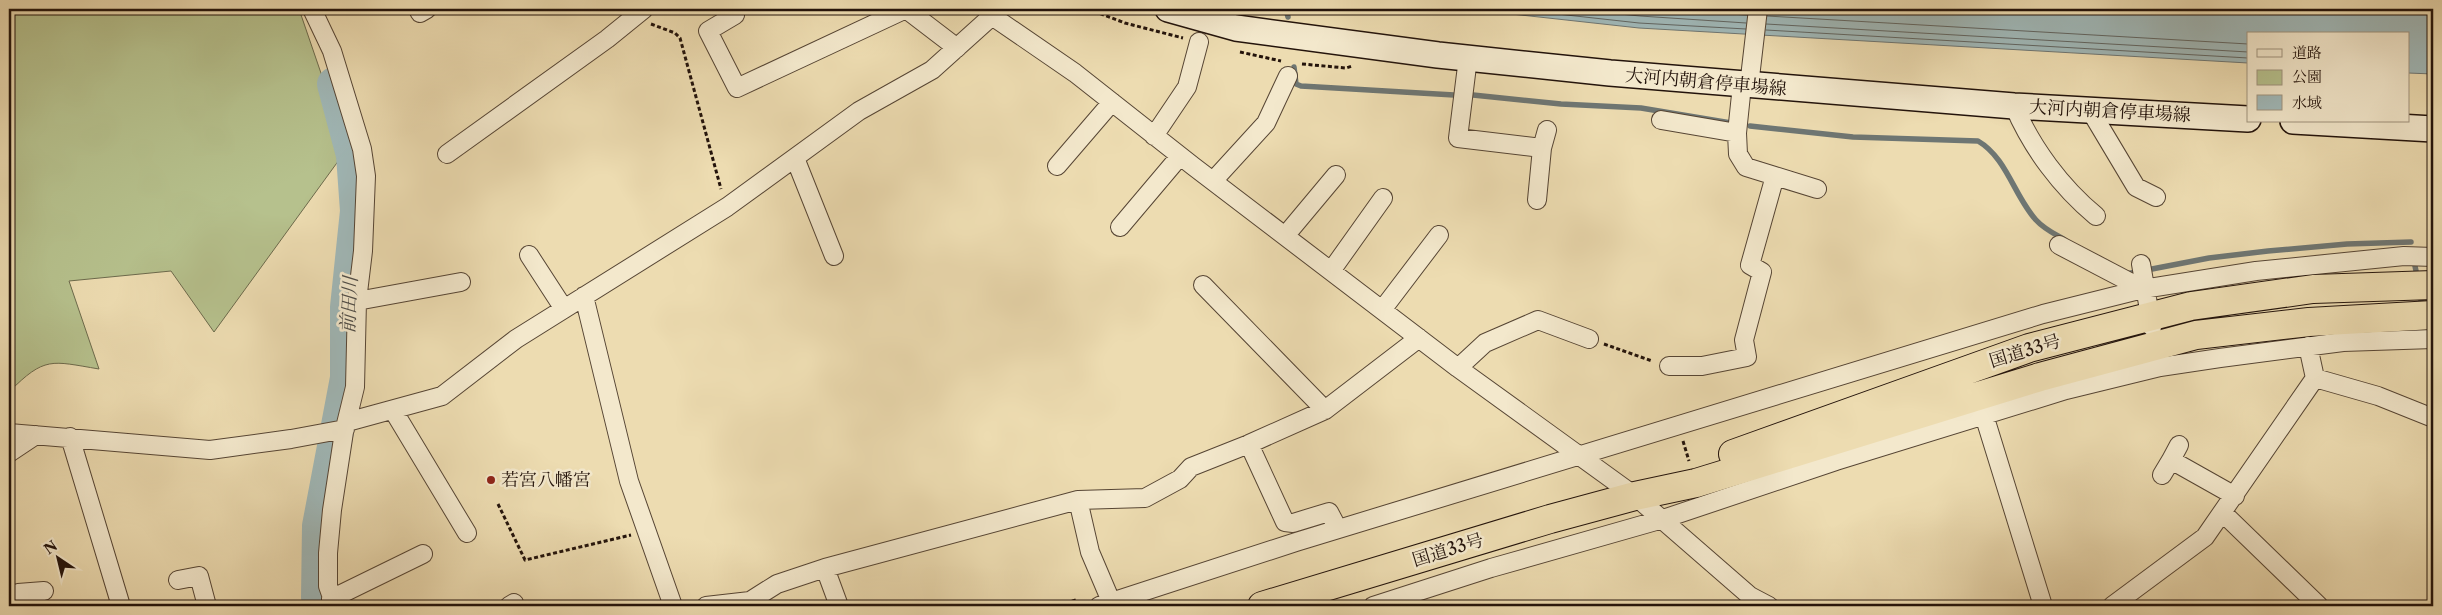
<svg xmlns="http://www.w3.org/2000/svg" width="2442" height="615" viewBox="0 0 2442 615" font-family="'Libre Caslon Text','Noto Serif JP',serif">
	<rect width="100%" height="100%" fill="#eddcb1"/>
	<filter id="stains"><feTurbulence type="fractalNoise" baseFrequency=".004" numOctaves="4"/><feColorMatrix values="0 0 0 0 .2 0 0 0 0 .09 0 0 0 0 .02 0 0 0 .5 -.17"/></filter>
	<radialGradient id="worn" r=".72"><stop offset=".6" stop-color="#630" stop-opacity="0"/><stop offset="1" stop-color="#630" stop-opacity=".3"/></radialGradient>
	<path fill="#b6c18d" stroke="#6c6a4c" d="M 9,9 L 299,9 L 347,149 L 214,332 L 171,271 L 69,281 L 99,369 C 51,361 45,356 9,392 Z"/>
	<path fill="#a0b8b8" stroke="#6e7673" d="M 1466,9 L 2433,9 L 2433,74 L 2408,73 L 2408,34 L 2248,34 L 2248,63 L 1639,28 Z"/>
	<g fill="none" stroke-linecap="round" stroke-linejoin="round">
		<path stroke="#626662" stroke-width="1" d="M 1512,9 L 1639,23 L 1746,29
			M 1569,9 L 1640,16 L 1746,23
			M 1638,9 L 1747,15
			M 1767,16 L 2248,44
			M 1766,24 L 2248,52
			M 1766,30 L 2248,58"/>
		<path stroke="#6e7673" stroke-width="5.5" d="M 1286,9 L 1288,17
			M 1294,67 L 1296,84 L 1301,86 L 1454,95
			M 1473,95 L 1561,104 L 1641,108 L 1731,123
			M 1750,126 L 1853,137 L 1978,141 C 2007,158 2014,196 2036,220 C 2044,229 2055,234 2065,240
			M 2415,266 L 2416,271
			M 2126,274 L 2209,258 L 2268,251 L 2347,244 L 2411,242
			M 2421,297 L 2421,302"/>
		<path stroke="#a0b8b8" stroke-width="34" d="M 319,606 L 318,597 L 319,526 L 347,378 L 347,307 L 357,211 L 353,155 L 334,84"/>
		<defs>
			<path id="street" d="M 312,9 L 332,51 L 362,149 L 366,176 L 363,251 L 357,301 L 355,387 L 344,432 L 332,510 L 328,553 L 328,586 L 335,606
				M 418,9 L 420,13 L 427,9
				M 906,9 L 957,48
				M 985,9 L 992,16 L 1075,73 L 1193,166 L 1458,368 L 1635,496 L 1750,596 L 1769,606
				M 735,15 L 708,31 L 737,88 L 906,9
				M 1468,58 L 1458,138 L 1542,148
				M 1749,86 L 1758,9
				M 2014,106 C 2032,148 2061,187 2096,216
				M 2090,110 L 2136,187 L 2156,197
				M 1661,120 L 1737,133
				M 1154,136 L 1187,87 L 1199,42
				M 447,154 L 607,39 L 644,9
				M 795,158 L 834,256
				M 1057,166 L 1112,102
				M 1775,176 L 1817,189
				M 1213,181 L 1266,123 L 1288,76
				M 1537,200 L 1542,148 L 1547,130
				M 1120,227 L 1180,156
				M 1285,236 L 1336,175
				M 2059,245 L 2143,289
				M 529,255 L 564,309
				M 2141,264 L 2152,327
				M 1331,271 L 1383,198
				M 1203,285 L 1325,410
				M 584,296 L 629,481 L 673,606
				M 357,301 L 461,282
				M 1382,310 L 1439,235
				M 1669,366 L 1702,366 L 1747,357 L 1744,340 L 1762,272 L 1750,265 L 1775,176 L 1746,167 L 1738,154 L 1737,133 L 1742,85
				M 1458,368 L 1485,343 L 1538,320 L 1589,339
				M 2315,378 L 2378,396 L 2433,418
				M 393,410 L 467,533
				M 1984,415 L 2043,606
				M 347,422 L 442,396 L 516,339 L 727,207 L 859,111 L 932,70 L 992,16
				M 9,433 L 210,450 L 291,439 L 345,429
				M 70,437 L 121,606
				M 1249,444 L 1285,522 L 1293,523 L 1329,512 L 1338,529
				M 9,453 L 36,435
				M 2171,460 L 2179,445
				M 2162,475 L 2171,460 L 2235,496
				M 1078,500 L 1090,552 L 1113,606
				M 2223,513 L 2319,606
				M 825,568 L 839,606
				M 178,580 L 199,576 L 207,606
				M 18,593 L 44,591
				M 331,599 L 423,554
				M 509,606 L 514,603
				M 706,606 L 750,601 L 777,584 L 825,568 L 1078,500 L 1145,498 L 1180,479 L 1191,467 L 1249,444 L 1325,410 L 1419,338
				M 1099,606 L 1296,542 L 2043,314 L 2143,289 L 2256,271 L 2404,256 L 2433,257
				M 1373,606 L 1491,568 L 1663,519 L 1836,461 L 2066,390 L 2160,367 L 2220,358 L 2343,342 L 2433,339
				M 2112,606 L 2205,537 L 2315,378 L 2308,346"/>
			<path id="secondary" d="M 1168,9 L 1236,28 L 1438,55 L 1610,73 L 2014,106 L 2248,119
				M 2293,121 L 2433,129"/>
			<path id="highway" d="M 1733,454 L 2029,348 L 2191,306 L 2313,289 L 2433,285
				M 1262,606 L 1550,519 L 1635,496 L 1696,483 L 2040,377 L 2196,335 L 2309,322 L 2433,315"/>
		</defs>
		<use href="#street" stroke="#564534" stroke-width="20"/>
		<use href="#secondary" stroke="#23130b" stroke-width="28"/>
		<use href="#highway" stroke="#23130b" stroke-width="30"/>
		<path stroke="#23130b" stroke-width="3" stroke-dasharray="4 2.5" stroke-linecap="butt" d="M 1088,9 L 1125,23 L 1183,38
			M 651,24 L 675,33 L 680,38 L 721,189
			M 1240,52 L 1281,61
			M 1302,64 L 1346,68 L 1352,66
			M 1604,344 L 1652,361
			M 1683,441 L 1689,461
			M 498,504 L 525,560 L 631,535
			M 1053,606 L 1076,600 L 1078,606"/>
		<use href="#street" stroke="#f3e8cc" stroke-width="18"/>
		<use href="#secondary" stroke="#f3e8cc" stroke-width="25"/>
		<use href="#highway" stroke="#eddcb1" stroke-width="28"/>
	</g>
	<circle fill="#8f2418" stroke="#f3e8cc" stroke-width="2" cx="491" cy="480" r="5"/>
	<g text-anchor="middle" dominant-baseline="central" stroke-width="5" stroke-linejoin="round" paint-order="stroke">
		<g font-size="18" fill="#23130b" stroke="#f3e8cc">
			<text transform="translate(1706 82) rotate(5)">大河内朝倉停車場線</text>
			<text transform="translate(2110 111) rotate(3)">大河内朝倉停車場線</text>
			<text transform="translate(2025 351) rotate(-17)">国道33号</text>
			<text transform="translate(1448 550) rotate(-17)">国道33号</text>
		</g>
		<g font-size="18" fill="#23130b" stroke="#f3e8cc" text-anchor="start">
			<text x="501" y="480">若宮八幡宮</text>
		</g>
		<g font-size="19" font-style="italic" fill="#4f4d48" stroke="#f3e8cc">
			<text transform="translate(349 305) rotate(-87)">前田川</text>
		</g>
	</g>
	<rect width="2442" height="615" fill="none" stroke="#eddcb1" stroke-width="30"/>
	<rect x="10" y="10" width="2422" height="595" fill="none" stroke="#23130b" stroke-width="2.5"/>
	<rect x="15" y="15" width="2412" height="585" fill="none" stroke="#23130b"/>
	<rect x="2247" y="32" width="162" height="90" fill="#f3e8cc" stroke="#a0937f"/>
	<rect x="2257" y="49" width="25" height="8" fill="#f3e8cc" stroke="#a0937f"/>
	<text x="2292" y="58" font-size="15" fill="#23130b">道路</text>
	<rect x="2257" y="70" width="25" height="15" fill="#b6c18d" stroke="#a0937f"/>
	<text x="2292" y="82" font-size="15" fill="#23130b">公園</text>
	<rect x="2257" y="95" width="25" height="15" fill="#a0b8b8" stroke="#a0937f"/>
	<text x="2292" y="108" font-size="15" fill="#23130b">水域</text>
	<g transform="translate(58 558) rotate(325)" stroke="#f3e8cc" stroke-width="4" paint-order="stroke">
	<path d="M0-4L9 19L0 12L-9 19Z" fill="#23130b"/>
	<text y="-8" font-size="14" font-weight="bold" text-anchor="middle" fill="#23130b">N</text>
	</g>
	<rect width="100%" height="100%" filter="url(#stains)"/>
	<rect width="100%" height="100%" fill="url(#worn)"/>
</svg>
